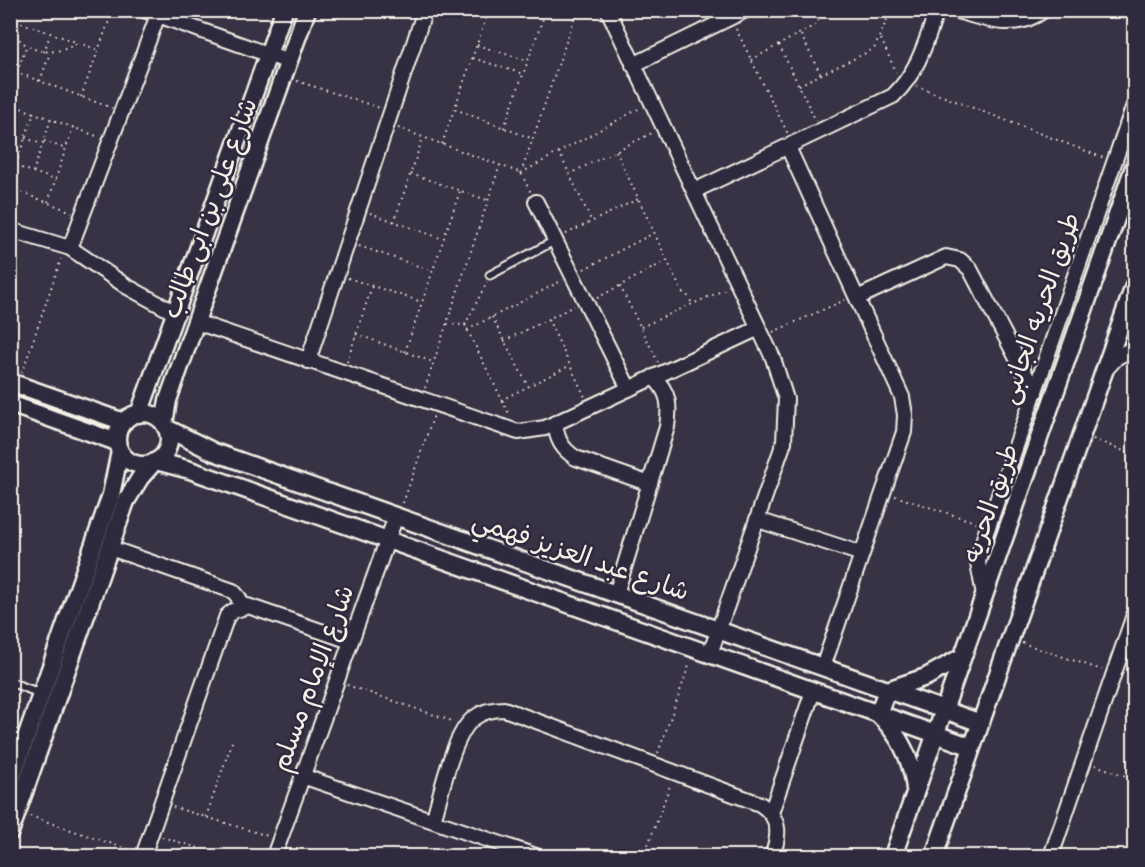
<svg xmlns="http://www.w3.org/2000/svg" width="1145" height="867" font-family="Itim,'Playpen Sans Arabic',sans-serif">
	<rect width="100%" height="100%" fill="#373244"/>
	<filter id="ink" filterUnits="userSpaceOnUse"><feTurbulence type="fractalNoise" baseFrequency=".0167" numOctaves="2"/><feDisplacementMap in="SourceGraphic" scale="12" xChannelSelector="R" yChannelSelector="G"/><feConvolveMatrix kernelMatrix="1 2 1 2 8 2 1 2 1" color-interpolation-filters="sRGB"/></filter>
	<g filter="url(#ink)">
		<g fill="none" stroke-linecap="round" stroke-linejoin="round">
			<defs>
				<path id="service" d="M490 275 556 240
					M10 682 42 694"/>
				<path id="minor" d="M144 10 289 62
					M608 10 773 358 786 399 784 442 710 654
					M954 10C986 19 1015 32 1044 10
					M633 65 746 10
					M788 147 902 397 905 415 904 432 823 667
					M694 191 893 96C918 72 926 42 937 10
					M536 202 629 389
					M10 230 70 248 126 286 177 314
					M70 248 158 15
					M857 298 946 257 960 260 970 269 1035 393
					M196 322 518 432 545 428 759 328
					M308 361 425 10
					M1107 368 1117 357 1134 348
					M555 423C557 440 562 449 576 458L650 484
					M758 520 862 554
					M110 548 233 591 239 598 240 607
					M616 594 667 427C670 406 670 392 653 377
					M984 595 978 563 981 547 1134 105
					M302 776 536 856
					M771 813 813 691
					M433 821C441 795 453 733 474 718 483 711 493 709 504 709L760 804C781 818 780 835 772 856
					M143 856 227 616 233 611 248 606 350 641
					M274 856 396 516
					M1051 856 1134 615"/>
				<path id="tertiary" d="M10 382 124 422
					M10 404 117 442
					M117 439a26 26 0 1 1 52 0a26 26 0 1 1-52 0Z
					M139 414 284 10
					M164 424 168 400 307 10
					M166 428 214 452 981 723
					M156 461 190 470 972 747
					M10 783 111 495 120 451
					M915 789C912 759 900 735 878 714L887 690 926 677 962 657
					M10 832 126 501 140 478 154 462
					M893 856 1134 167
					M934 856 1134 286"/>
			</defs>
			<use href="#service" stroke="#f4f1e8" stroke-width="11"/>
			<use href="#minor" stroke="#f4f1e8" stroke-width="18"/>
			<use href="#tertiary" stroke="#f4f1e8" stroke-width="21"/>
			<path stroke="#f4f1e8" stroke-width="2" stroke-dasharray="1.5 4.5" stroke-linecap="butt" d="M528 10 544 16
				M867 10 888 18
				M10 19 99 50
				M10 24C21 54 54 58 77 43
				M736 29 788 134
				M801 35 821 75
				M881 39 896 72
				M477 45 528 61
				M779 45 816 121
				M44 52 50 35
				M473 58 523 74
				M751 60 815 25 826 10
				M10 70 112 108
				M17 72 26 47
				M40 81 50 53
				M297 81 380 108
				M799 85 874 49 891 10
				M916 86 1104 158
				M81 97 113 10
				M10 104 99 137
				M455 109 533 139
				M398 128 521 173 531 193
				M504 128 546 10
				M25 138 42 144
				M44 141 66 149
				M442 144 489 10
				M616 151 682 292 689 297 692 304
				M559 152 592 222
				M16 166 56 180
				M33 172 51 119
				M521 173 577 10
				M521 173 640 108
				M411 174 487 200
				M569 174 652 133
				M10 181 34 113
				M10 188 72 212
				M48 202 73 127
				M370 213 443 239
				M394 222 423 137
				M566 234 638 199
				M359 246 433 271
				M584 269 654 233
				M348 278 422 302
				M620 286 658 362
				M597 298 666 261
				M492 317 528 386
				M548 319 585 397
				M447 324 465 325 510 416
				M465 325 487 282
				M641 327 726 289
				M467 330 563 280
				M773 332 845 300
				M356 334 433 362
				M504 341 574 306
				M405 352 460 191
				M347 362 372 286
				M22 373 61 259
				M425 388 500 165
				M501 400 569 366
				M1093 439 1134 455
				M895 496 978 523
				M403 503 434 415
				M1022 643 1102 670
				M347 685 455 722
				M658 753 690 663
				M1095 765 1134 779
				M173 807 268 836
				M30 816 133 851
				M206 817 233 739
				M162 837 225 856
				M181 856 184 845
				M644 856 671 783"/>
			<use href="#service" stroke="#2f2a3d" stroke-width="7"/>
			<use href="#minor" stroke="#2f2a3d" stroke-width="14"/>
			<use href="#tertiary" stroke="#2f2a3d" stroke-width="16"/>
		</g>
	</g>
	<g text-anchor="middle" dominant-baseline="central" stroke-width="5" stroke-linejoin="round" paint-order="stroke">
		<g font-size="26" fill="#f4f1e8" stroke="#2f2a3d">
			<text transform="translate(209 208) rotate(-70)">شارع على بن ابى طالب</text>
			<text transform="translate(1039 308) rotate(-71)">طريق الحريه الجانبى</text>
			<text transform="translate(990 503) rotate(-71)">طريق الحريه</text>
			<text transform="translate(581 555) rotate(19)">شارع عبد العزيز فهمي</text>
			<text transform="translate(312 678) rotate(-70)">شارع الإمام مسلم</text>
		</g>
	</g>
	<rect width="1145" height="867" fill="none" stroke="#2f2a3d" stroke-width="36"/>
	<rect x="18" y="18" width="1109" height="831" fill="none" stroke="#f4f1e8" stroke-width="2" filter="url(#ink)"/>
</svg>
